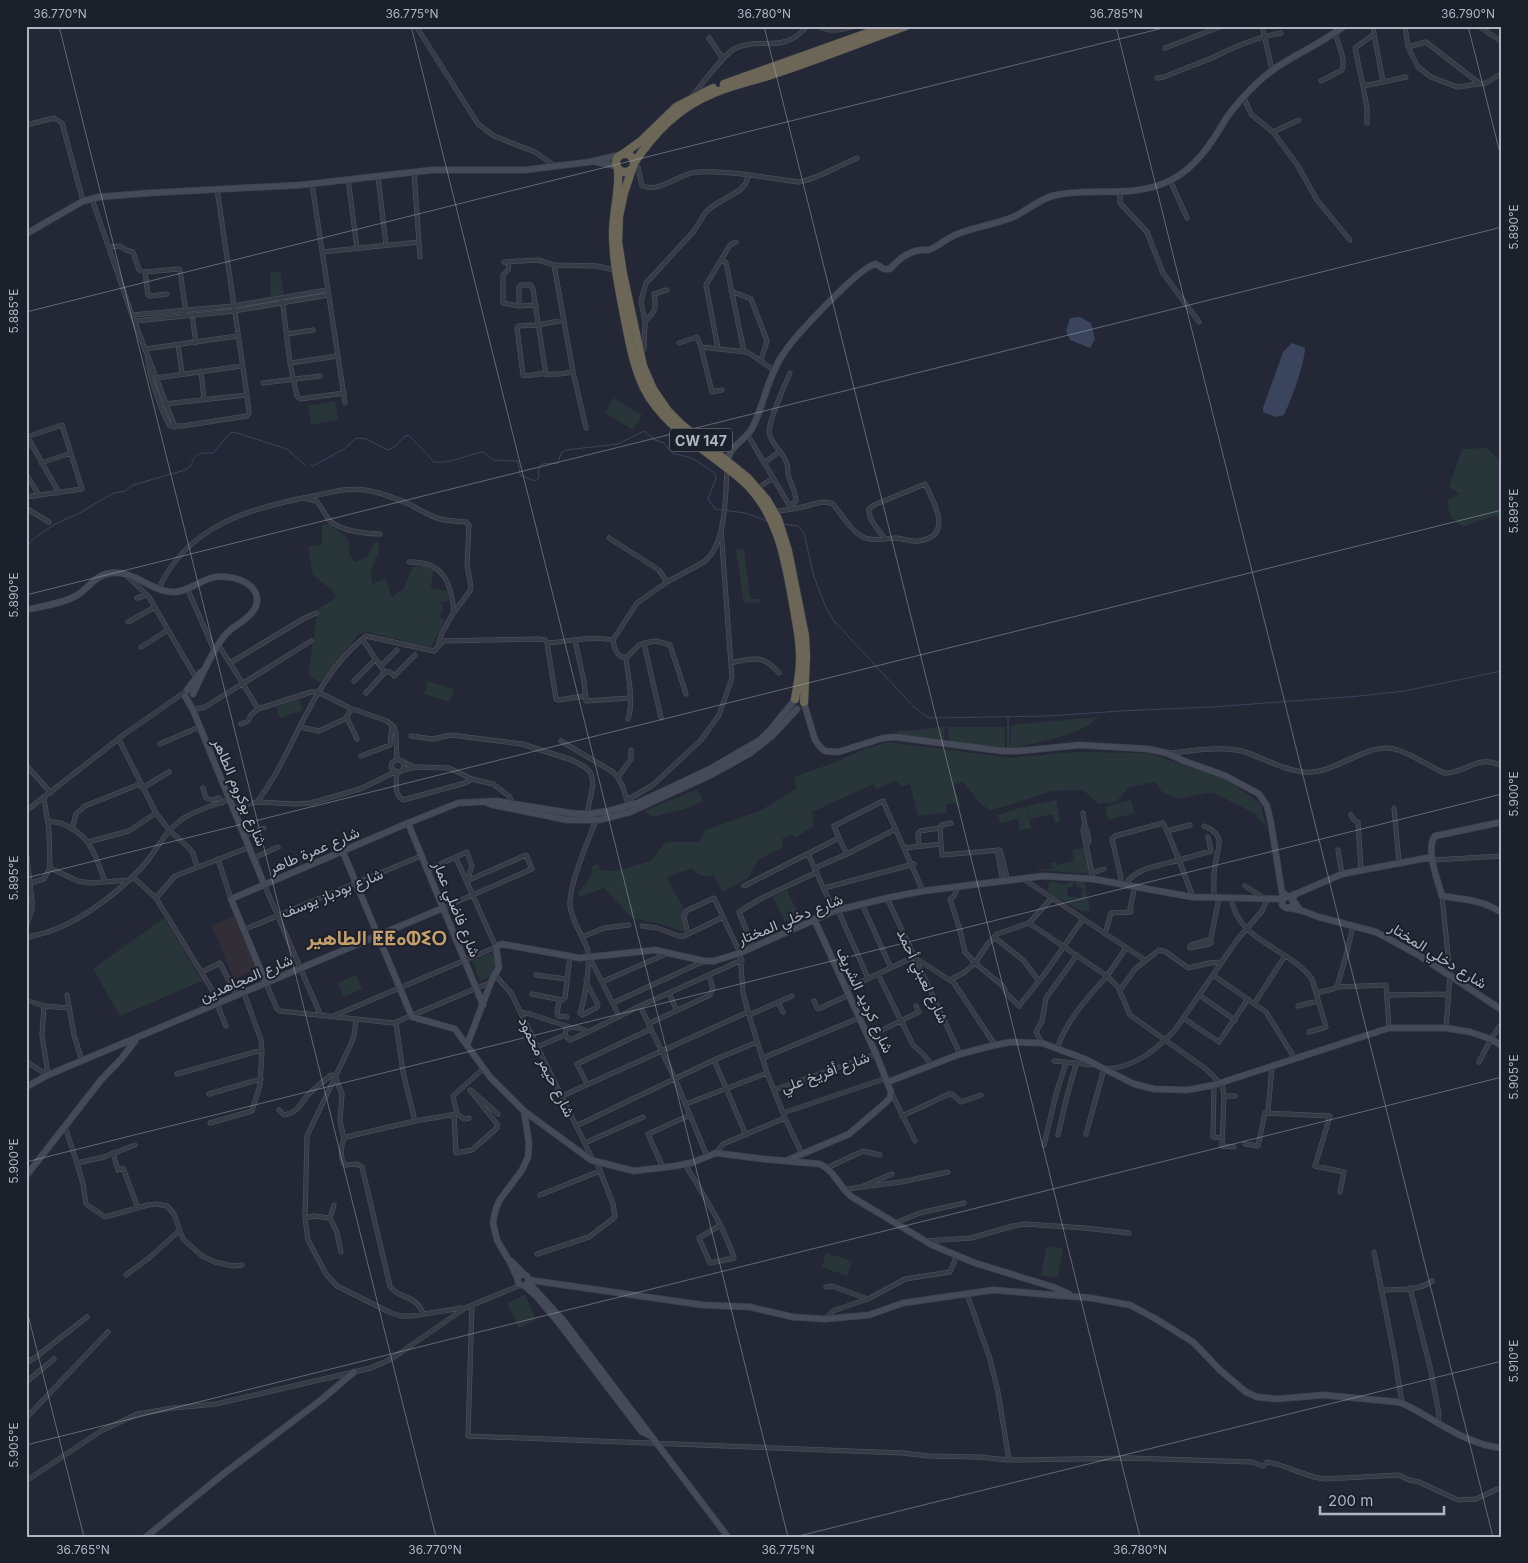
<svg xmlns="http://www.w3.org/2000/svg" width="1528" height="1563" font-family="Inter,Vazirmatn,'Noto Sans Tifinagh',sans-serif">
	<rect width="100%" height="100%" fill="#242836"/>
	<path fill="#312e38" d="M234 916 257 969 234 979 212 926Z"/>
	<path fill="#28363a" d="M280 271 284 295 262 299 271 296 270 280 271 279 270 273Z
		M614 398 642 415 633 430 605 413Z
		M335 401 338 420 311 425 308 406Z
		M1487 448 1502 463V524L1495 515 1463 527 1450 516 1447 500 1460 494 1449 487 1462 449Z
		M329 524 348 539 350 556 356 562 367 557 374 544 378 541 379 552 371 570 372 584 386 578 391 598 403 589 413 567 422 565 434 570 430 589 447 591 449 601 441 602 443 610 439 617 445 620 431 647 366 632 358 635 320 683 308 675 318 609 336 598 332 590 313 575 308 547 322 545V525Z
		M744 549 750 598 752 599H759L761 602 744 603 736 550Z
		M428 681 454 689 450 702 424 694Z
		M299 699 303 710 280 718 276 707Z
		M1098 717C1084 735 1033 744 1010 748L1011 725Z
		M945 726 944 741 898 734V731L919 730Z
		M948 727H1005V748L949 741Z
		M888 742 1011 758 1073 752 1149 753 1204 772 1223 777 1260 803 1267 828 1254 813 1212 792 1177 799 1162 792 1155 782 1129 787 1116 802 1099 804 1083 790 1052 791 1003 807 990 810 981 804 963 782 954 785 961 806 958 809 955 803 946 804 947 813 918 816 910 784 902 786 896 781 877 789 873 784 812 812 814 826 796 837 792 835 782 839 783 847 758 860 748 878 722 892 714 876H701L691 868 666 878 684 908 682 916 684 932 661 924 632 918 604 888 579 897 578 893 591 877 592 866 598 864 600 870 616 871 651 861 666 842H699L705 830 760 811 797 788 794 777 836 762 864 749Z
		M698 789 703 801C688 810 671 811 654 817L644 811Z
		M1056 800 1060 821 1055 823 1053 814 1030 819 1027 806Z
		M1131 800 1135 813 1108 820 1105 807Z
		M1026 806 1031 828 1020 830 1018 819 1000 823 998 815Z
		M1085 847 1090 874 1037 870V869H1053L1052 865H1050V863L1055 862 1056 865 1074 861 1072 850Z
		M1049 882 1066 884 1067 882H1074L1073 887H1068L1067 896 1081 898 1082 888 1076 887V882H1085L1090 911 1083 912 1048 892Z
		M787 890 799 915 785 922 773 897Z
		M164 918 202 981 120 1016 93 969Z
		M492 953 496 963 491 977 480 981 472 961Z
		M356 975 362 989 344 997 338 983Z
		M1047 1246 1063 1249 1057 1278 1041 1275Z
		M826 1253 852 1261 847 1276 822 1267Z
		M525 1295 536 1320 519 1328 507 1303Z"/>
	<path fill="#3b445d" d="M1080 317 1091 323 1095 339 1090 348 1070 340 1066 331 1070 318Z
		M1292 343 1305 348C1305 363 1291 401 1284 415L1276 417 1263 412V408L1283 352Z"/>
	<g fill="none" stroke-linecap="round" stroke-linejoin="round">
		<path stroke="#3b445d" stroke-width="1" d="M310 465 313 466 344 449 356 438 367 439 387 450 393 448 404 437 409 435 434 462C450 464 466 455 483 452L494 460 518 461 520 475 535 481 539 478 538 470 542 464 558 463 561 453 566 450 618 444 644 431 655 440 664 443 672 453 692 458 715 473 716 478 708 499 715 509 745 513 767 521
			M783 524 798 526 804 533 814 577 827 610 835 622 914 707 927 717 932 718 1049 716 1120 711 1212 707 1360 696 1404 691 1502 671
			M26 548 33 539 55 524 78 514 103 499 114 493 125 491 133 485 185 470 191 466C195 452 200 453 213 453L230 433 234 432 287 449 305 465
			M1008 748V717"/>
		<defs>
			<path id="street" d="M416 26 478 124 494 136 535 152 555 166
				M818 26C829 33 843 30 855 26
				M1262 26 1272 70
				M1373 26 1374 34 1383 82 1363 86 1355 48 1374 34
				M1405 26 1408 47 1418 67 1431 77 1457 87 1486 83 1502 73
				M1480 27 1502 42
				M709 38 723 59
				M1408 47 1426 42 1479 83
				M1165 48 1222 26
				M1157 78 1164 77C1180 70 1198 64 1214 57 1236 46 1257 37 1281 33
				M1321 81 1342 70C1346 59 1338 44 1335 33
				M1383 82 1406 77
				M1363 86 1367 108V123
				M692 96C703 84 722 55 736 48 761 36 784 55 807 26
				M1244 98 1251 114 1273 132 1298 166 1317 200 1350 240
				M26 125 54 118 62 123 83 201
				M1273 132 1299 120
				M634 163 638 167 642 186C663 193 678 173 698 172 728 170 768 178 799 182 820 178 838 166 857 158
				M414 172 420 257
				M378 176 386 245
				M348 179 357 248
				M1170 180 1187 218
				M312 184 345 403
				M1120 192V203L1147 232 1163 273 1199 322
				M92 199 132 315 175 427
				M109 247 120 246 126 250 133 252 139 270 145 272 178 269 180 270 186 313
				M322 252 419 242
				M721 260 726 263 744 352
				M504 262 538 260 554 265 597 266 615 270
				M509 262 508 270 503 275V303L519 306 536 305
				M554 265 573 372 586 428
				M145 272 148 295 150 296 167 294
				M731 291 751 299 767 341 761 360
				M282 298 290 363 297 396 300 399 344 393
				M519 306V287L521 285H531L533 289 546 375
				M132 315 233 306 327 290
				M192 315 196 343
				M564 320 538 325 518 326 517 328 523 375C530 377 536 373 544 374 554 375 563 374 573 372
				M135 321 234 311 328 295
				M645 322C655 311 657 309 654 294L667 290
				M287 334 313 330
				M679 343 697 337 701 347 747 352 774 370
				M178 345 182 373
				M701 347 712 392 722 390
				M145 349 238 336
				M718 349 706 285 730 245 736 242
				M641 355 644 349 645 322 641 301 646 283 694 231 705 213 713 206 740 190 746 183 748 176
				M148 356C146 368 163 415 170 426H182L247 416 249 413 247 395 217 189
				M290 363 338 356
				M201 371 204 399
				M156 378 242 366
				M263 383 320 376
				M164 404 247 395
				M747 434 791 508
				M27 436 59 493
				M41 463 71 453
				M764 463 780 451
				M26 474 39 495
				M758 488 773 478
				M26 497 82 489 62 425 27 437
				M307 499 316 501C322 507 325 515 330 521 342 531 365 534 380 534
				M790 506 796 501C796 491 790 483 788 474 788 469 788 464 785 459 781 451 770 442 769 432 769 421 785 384 790 373
				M26 508 49 522
				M774 512C784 510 793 509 802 507 814 505 822 499 833 504 843 516 851 532 865 538 875 542 886 538 896 538 904 539 911 542 919 541 954 536 934 502 925 484L874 505 869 509C868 520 879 530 885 539
				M609 538 659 570 667 582
				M409 562C443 561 451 582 454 612
				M125 574 149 597 196 678
				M159 588C188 525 250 508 313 496 330 493 347 487 365 490 380 492 395 498 409 504 419 509 429 516 440 519 448 521 458 521 466 522L469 525 467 565 471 587 470 591 452 615 442 633 438 645
				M187 588 215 652
				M137 598 147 595
				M316 613 303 619 230 663 257 707 261 708 311 692H318L350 708 387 721 394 727 396 734 397 759
				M128 622 155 607
				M362 639C371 650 376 662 385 672H390L394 676 415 655
				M575 640 584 682 586 701 630 698
				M613 640 637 603 667 582 704 562C727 542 725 497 727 469
				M547 643 556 699 558 700 585 696
				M644 643 661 718
				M219 646 230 663
				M141 647 168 630
				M626 658C628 677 634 701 628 719
				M731 663C751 658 764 654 779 673
				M381 666 397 650
				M354 681 375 660
				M366 693 385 672
				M193 710 205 707 311 641
				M347 718 357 739
				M241 724 248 721 251 715 259 708
				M300 727 319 731 345 719 352 709
				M411 736 433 739 451 735 522 744 572 760 585 767 590 772 592 777 593 785 587 814
				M119 740 156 813 169 830 188 847 193 853 197 867
				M561 741 613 772C622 781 624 790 627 801
				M160 744 199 727
				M1169 753C1192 751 1218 746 1242 751 1262 757 1282 770 1304 772 1331 775 1362 747 1388 748 1405 749 1428 766 1444 773 1466 774 1477 753 1502 766
				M361 756 390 745 392 726
				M404 764 403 770 399 772 393 770 391 767 392 763 397 759 414 767
				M26 765 51 793
				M403 770 416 767 449 768 472 779 493 784 509 796 514 805
				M397 772C396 781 394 795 403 800L465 783 472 779
				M618 777 631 759V750
				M142 788 169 772
				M203 788 206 798 212 800 219 798 222 803
				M627 800 653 785 701 740 719 715 732 678 721 530
				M257 802C264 793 270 783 276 773 302 726 322 670 366 636L434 651 443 641 539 639 545 640 547 643C569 641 591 636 613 640 614 648 617 657 626 658L639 645 644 643 656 641 670 645 686 694
				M234 808 257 802 295 804 311 803 360 789 395 772
				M1394 808 1399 862
				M26 811 126 733 185 692
				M1083 813 1085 825 1083 830 1093 879
				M1351 815 1354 820 1358 822 1361 869
				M48 822C62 820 80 832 88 843 96 854 101 870 105 882
				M1204 826C1228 836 1217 847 1215 866 1213 876 1214 887 1214 898
				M940 828 942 825 951 823
				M1084 828 1087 830 1089 842
				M72 829 76 814 85 806 140 784
				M245 836 264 828
				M839 838 834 826 883 801 923 891
				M88 842 129 831 156 813
				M919 846 918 834 920 831 940 828 941 844
				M904 848 941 844 942 855 1000 850 1008 881
				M26 849 32 901V909L26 927
				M997 850 1003 881
				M1338 850 1342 874
				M808 854 834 911
				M847 854 896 829
				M254 858 278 847
				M218 859 231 899
				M1433 860 1502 856
				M50 868 78 881 90 883 130 880
				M427 870 467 852 472 866 467 881
				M1092 873 1104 869
				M133 877 156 898 220 1003
				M1022 878 1145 960
				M30 883 44 879 50 868 49 831 44 798
				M1120 883 1121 878 1112 839 1115 836 1163 823 1167 831
				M264 884 321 1016
				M1126 884C1134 868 1163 865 1179 860L1167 831 1190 825
				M744 886 839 838 847 854 815 868
				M958 887 954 896 950 899 960 930 965 952 975 963 1003 986 1007 994 1019 1006 1046 972 1083 919
				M824 888 914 864
				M1442 896 1450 975 1446 1028
				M1193 897 1179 860 1211 851 1208 837
				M1231 897C1237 942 1289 947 1312 979L1326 1027 1309 1032
				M156 898 175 876 250 847
				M887 898 960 1054
				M862 904 891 968
				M443 908 532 869 526 855 467 881
				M838 910 868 978
				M1029 923 1107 976 1126 948
				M642 926 657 928 679 936H684L723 917
				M243 930 421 856
				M688 934 684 917 686 911 714 898 740 953 743 993 748 1012 767 1073 785 1118 802 1154
				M1105 934 1111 913 1131 912 1130 908 1135 886
				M582 937 604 928 629 925
				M994 937 1023 960 1039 981
				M26 938C36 935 46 933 56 929 86 917 120 891 142 867 156 852 164 832 181 820 193 811 215 805 230 799
				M1210 939 1211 943 1209 944 1190 948V946L1191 945 1208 940 1211 938 1219 898
				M753 947 739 912 760 899 817 872
				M590 958 619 1016
				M202 972 220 963 237 996
				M878 974 913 1045 923 1054 931 1064
				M495 975 511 993 593 1160
				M536 975 567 979
				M1213 975 1266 1012 1295 1059
				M950 980 965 972 975 963 987 945 997 934 1029 923 1051 899
				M586 981 598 1005 596 1008 582 1015 580 1013C585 999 591 961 587 948 582 934 571 920 570 905 569 884 588 841 596 820
				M602 982 668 953
				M266 983 277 1009 280 1011 394 1023 491 982
				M1337 987 1386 985 1389 1028
				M846 989 914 957 954 983 995 1045
				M1120 990 1135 969 1159 950 1166 952 1188 968 1209 963 1222 962
				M669 993 677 1011
				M1316 993 1333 989 1337 987 1346 956 1353 926
				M532 994 562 1000
				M67 995 74 1035 82 1061
				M1199 995 1235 1020
				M1387 995 1448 994
				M26 1000 44 1006 68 1008
				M814 1001 818 1009 849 995
				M778 1002 783 1012
				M613 1003 704 961
				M217 1004 226 1026
				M1254 1004 1285 956
				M44 1006 42 1035 48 1075
				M640 1006 675 1079 707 1156
				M1298 1006 1318 1001
				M520 1012 530 1014 569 1027
				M749 1015 792 996
				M331 1017 496 947 456 858
				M567 1017 558 1016 557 1014 559 1002 565 998 570 956
				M1183 1018 1219 1042 1248 999
				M356 1020 354 1036 350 1046 307 1136 305 1218 308 1240 326 1274 337 1286 389 1312 400 1316H412L462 1308
				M396 1023 403 1072 415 1121 457 1114 453 1096 484 1068
				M648 1024 710 995 713 989 709 975
				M588 1032 640 1006 742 960
				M868 1037 919 1012 916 1006
				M1042 1043 1036 1032 1042 1021 1046 998 1077 955
				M537 1047 565 1035 570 1040 588 1032C582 1028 573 1026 566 1029L565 1035
				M1057 1049C1066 1021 1087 998 1107 976L1118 987 1130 1015 1206 1069 1220 1083
				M763 1058 859 1018
				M714 1060 746 1135
				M26 1061 47 1075
				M1054 1061 1095 1065
				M1479 1062 1491 1039 1502 1023
				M1107 1069C1135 1067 1156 1050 1175 1030L1237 940 1262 911 1267 900 1245 886
				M177 1074 262 1050
				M1222 1082 1224 1096 1222 1146 1234 1147
				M587 1084 577 1064 651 1029
				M1214 1085 1213 1137 1223 1138
				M774 1090 876 1054
				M472 1091 498 1114
				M209 1094 261 1079
				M892 1094 915 1141
				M562 1096 748 1012
				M1224 1096H1235
				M686 1104 767 1073
				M279 1110 284 1115C298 1113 300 1103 309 1094 315 1088 323 1082 331 1075L335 1076 342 1094 340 1121 344 1139
				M783 1113 887 1078
				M1265 1113 1330 1116 1315 1166 1344 1172 1340 1192
				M457 1114 464 1119 469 1118
				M454 1115 456 1153 472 1150 497 1128V1124L470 1090
				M902 1116 949 1094H952L961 1102 981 1095
				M415 1121 346 1137C340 1143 340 1159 345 1165L357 1164 362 1167 390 1286C399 1300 417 1294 423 1314
				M210 1123 252 1111 260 1085 262 1050 261 1040 244 993
				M576 1126 714 1060 757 1042
				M65 1127 77 1163 104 1157 135 1145
				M1086 1134 1104 1069
				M1058 1135 1066 1100 1076 1064
				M585 1143 643 1117
				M1245 1144 1258 1146 1265 1113 1268 1111 1272 1066
				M1044 1145 1056 1094 1066 1063
				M113 1153 118 1170 123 1168 138 1208
				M716 1153 723 1144 785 1118
				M77 1163 83 1184 86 1204 105 1217 148 1205 156 1204 167 1206 174 1214 183 1239 202 1256 215 1262 233 1266 242 1265
				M685 1164C702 1193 724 1226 734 1258L710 1263 699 1238 719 1226
				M663 1168 648 1134 690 1115
				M827 1168 863 1151 880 1155
				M861 1187 901 1182 948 1172
				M843 1190 861 1187 892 1174
				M540 1195 600 1171
				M334 1205 330 1218 337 1233 341 1252
				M305 1218 314 1216 330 1218
				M895 1223 920 1213 964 1203
				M925 1241 971 1238 1013 1226 1025 1224 1085 1228 1129 1233
				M1374 1252 1394 1353 1402 1403
				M537 1254 589 1237 615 1217 613 1204 597 1163
				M126 1275 149 1258 179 1231
				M826 1287 832 1286 868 1299
				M1410 1288 1430 1367 1439 1414 1438 1423
				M1381 1290C1396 1289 1420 1291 1432 1281
				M967 1294 990 1359 998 1392 1009 1460
				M472 1305 468 1436 903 1453 928 1456 980 1457 1009 1460 1130 1458 1252 1462 1263 1466 1267 1462C1287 1465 1305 1477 1325 1479L1399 1475 1409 1480 1419 1482 1458 1500 1476 1499 1502 1487
				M825 1319 833 1311 870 1298 905 1279 950 1272 957 1255
				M26 1363 36 1357 87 1317
				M26 1382 54 1359
				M26 1418 108 1332
				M26 1481 101 1431 137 1414 173 1408 216 1404 371 1368 387 1361 400 1353 465 1308 521 1285"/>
			<path id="secondary" d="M596 162 617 166
				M26 234 83 201 99 197 149 193 301 185 432 170H525L589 162 620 155
				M727 463C729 446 743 442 751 430 762 411 765 388 775 369 777 364 780 358 784 353 794 337 861 265 876 264L884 269H890C899 259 907 252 921 250 924 250 926 250 929 250 935 248 948 238 955 235 973 227 994 225 1013 217 1027 211 1040 198 1056 195 1095 187 1134 199 1171 180 1195 168 1211 144 1224 122 1232 108 1245 95 1256 84 1281 59 1316 48 1344 26
				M26 610C40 607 62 603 74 597 87 591 95 574 111 573 134 570 150 591 172 592 185 593 198 582 211 578 227 573 259 581 257 602 255 617 235 624 226 634 213 649 202 675 193 694
				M187 690 201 672
				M185 696 193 710 264 884
				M804 703 815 740 821 748 825 751 838 752 883 738 895 737 1002 751H1019L1080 745 1148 749 1167 753 1184 761 1226 776 1259 794 1267 806 1271 823 1283 899
				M485 802 493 805 567 820H599L630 812 711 775 749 754 772 736 797 709
				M1502 822 1435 836C1425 849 1438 881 1442 896 1463 899 1484 900 1502 913
				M408 823 483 1005
				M343 852 412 1017 455 1029 490 1077 524 1111 529 1143 528 1157 522 1170 499 1201 495 1212 493 1223 497 1240 511 1264 518 1280
				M1282 892 1289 897 1342 874 1432 857
				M1294 894C1293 899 1294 904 1291 907L1286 908 1282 905 1283 898 1289 897 1293 900 1300 910
				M1289 908 1300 910 1319 917 1376 932 1420 956 1502 1010
				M266 983 231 899 408 823 458 803 496 801 570 813 587 814 608 811 640 802 708 770 760 740 770 730 793 702
				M467 1045 491 982 499 967 496 947 502 944 580 958 655 950 704 961H714L740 953 834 911 887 898 923 891 1043 876 1093 879 1192 897 1282 899
				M888 1082 960 1054 995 1045 1012 1042 1042 1043 1085 1059 1134 1084 1154 1089 1187 1090 1214 1085 1389 1028H1446L1470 1032 1491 1039 1502 1046
				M26 1087 48 1075 443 908
				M524 1111 591 1160 634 1171 675 1166 691 1163 716 1153 763 1159 820 1164C834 1170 840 1188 852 1197L932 1245 975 1263 1053 1287 1069 1294
				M788 1160 849 1134 884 1104 890 1098 891 1092 876 1054 814 919
				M26 1176 101 1080 122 1058 135 1041
				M511 1261 525 1275
				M517.5 1280a5.5 5.5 0 1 1 11 0a5.5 5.5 0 1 1-11 0Z
				M529 1280 703 1305 750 1307 793 1317 825 1319 869 1315 903 1303 993 1290 1091 1298 1130 1305 1156 1319 1193 1342 1220 1370 1246 1392 1257 1397 1277 1399 1323 1395 1398 1402C1408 1405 1417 1411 1426 1416 1450 1430 1473 1445 1502 1448
				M528 1282 563 1320 728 1537
				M525 1286 537 1297 558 1322 641 1431 649 1435
				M146 1537 222 1475 321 1400 354 1372"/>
			<path id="highway" d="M724 84 887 26
				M616 163a9 9 0 1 1 18 0a9 9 0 1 1-18 0Z
				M623 154 641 141 676 107 713 88
				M634 163C655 132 679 107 714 93 735 84 758 80 780 72 822 58 864 41 906 26
				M618 169C620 190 613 211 613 233 613 261 619 288 624 315 629 340 633 365 644 388 663 427 711 453 743 481 779 514 786 563 794 609 797 626 801 644 800 661 800 674 797 687 795 699
				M632 169 624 193 619 216 618 242 623 274 643 366 653 389 668 411 681 424 748 478 767 500 778 519 788 551 805 636 806 656 804 702"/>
		</defs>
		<use href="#street" stroke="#515561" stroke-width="5"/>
		<use href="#secondary" stroke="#404450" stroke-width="7"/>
		<use href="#highway" stroke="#414551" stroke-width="9"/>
		<use href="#street" stroke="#373b46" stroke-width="4"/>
		<use href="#secondary" stroke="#454a59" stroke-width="5.5"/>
		<use href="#highway" stroke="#6b6655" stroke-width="8"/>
	</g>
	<path fill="none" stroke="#b1b5c3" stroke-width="1" stroke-opacity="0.45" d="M59 26 436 1537M411 26 788 1537M764 26 1140 1537M1116 26 1493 1537M1468 26 1502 161M26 28 34 26M26 312 1171 26M26 595 1502 227M26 878 1502 510M26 1162 1502 794M26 1307 84 1537M26 1445 1502 1077M795 1537 1502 1361"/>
	<g text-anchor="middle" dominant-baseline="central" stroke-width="4" stroke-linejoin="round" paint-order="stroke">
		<rect fill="#1c202b" stroke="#848895" stroke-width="1" x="670" y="428.5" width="62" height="23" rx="4"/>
		<g font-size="14" font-weight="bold" fill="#b1b5c3">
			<text x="701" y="440">CW 147</text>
		</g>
		<g font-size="15" fill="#b1b5c3" stroke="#1c202b">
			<text transform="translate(240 792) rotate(67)">شارع بوكروم الطاهر</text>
			<text transform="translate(314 850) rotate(-23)">شارع عمرة طاهر</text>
			<text transform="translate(332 893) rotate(-22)">شارع بودباز يوسف</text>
			<text transform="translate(457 909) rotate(68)">شارع فاضلي عمار</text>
			<text transform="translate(790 919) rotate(-22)">شارع دخلي المختار</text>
			<text transform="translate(1438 955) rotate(32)">شارع دخلي المختار</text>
			<text transform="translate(923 976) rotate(65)">شارع لعبني أحمد</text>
			<text transform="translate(246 978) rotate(-23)">شارع المجاهدين</text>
			<text transform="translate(865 1000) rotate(65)">شارع كرديد الشريف</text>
			<text transform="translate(547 1067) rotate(64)">شارع حيمر محمود</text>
			<text transform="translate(825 1072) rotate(-20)">شارع أفريخ علي</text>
		</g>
		<g font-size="20" font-weight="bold" fill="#c5a06a" stroke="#1c202b">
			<text x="377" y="938">الطاهير ⵟⵟⴰⵀⵉⵔ</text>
		</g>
	</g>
	<rect width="1528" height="1563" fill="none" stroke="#1c202b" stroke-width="55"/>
	<path d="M1320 1506v8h124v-8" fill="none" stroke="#b1b5c3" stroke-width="2.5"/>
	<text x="1328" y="1506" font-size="15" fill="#b1b5c3" stroke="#1c202b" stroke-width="4" paint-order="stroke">200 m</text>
	<rect x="28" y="28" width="1472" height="1508" fill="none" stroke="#b1b5c3" stroke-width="2"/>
	<g font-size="12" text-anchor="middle" fill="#b1b5c3">
		<text x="60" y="18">36.770°N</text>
		<text x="412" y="18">36.775°N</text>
		<text x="764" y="18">36.780°N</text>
		<text x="1116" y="18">36.785°N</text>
		<text x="1468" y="18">36.790°N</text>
		<text transform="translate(1514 227) rotate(-90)" y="4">5.890°E</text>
		<text transform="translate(14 311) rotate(-90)" y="4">5.885°E</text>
		<text transform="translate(1514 511) rotate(-90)" y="4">5.895°E</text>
		<text transform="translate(14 595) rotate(-90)" y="4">5.890°E</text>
		<text transform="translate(1514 794) rotate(-90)" y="4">5.900°E</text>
		<text transform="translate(14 878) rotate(-90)" y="4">5.895°E</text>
		<text transform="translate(1514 1077) rotate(-90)" y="4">5.905°E</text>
		<text transform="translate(14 1161) rotate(-90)" y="4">5.900°E</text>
		<text transform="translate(1514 1361) rotate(-90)" y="4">5.910°E</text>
		<text transform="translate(14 1445) rotate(-90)" y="4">5.905°E</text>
		<text x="83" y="1554">36.765°N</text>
		<text x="435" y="1554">36.770°N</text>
		<text x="788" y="1554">36.775°N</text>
		<text x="1140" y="1554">36.780°N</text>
	</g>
</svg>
